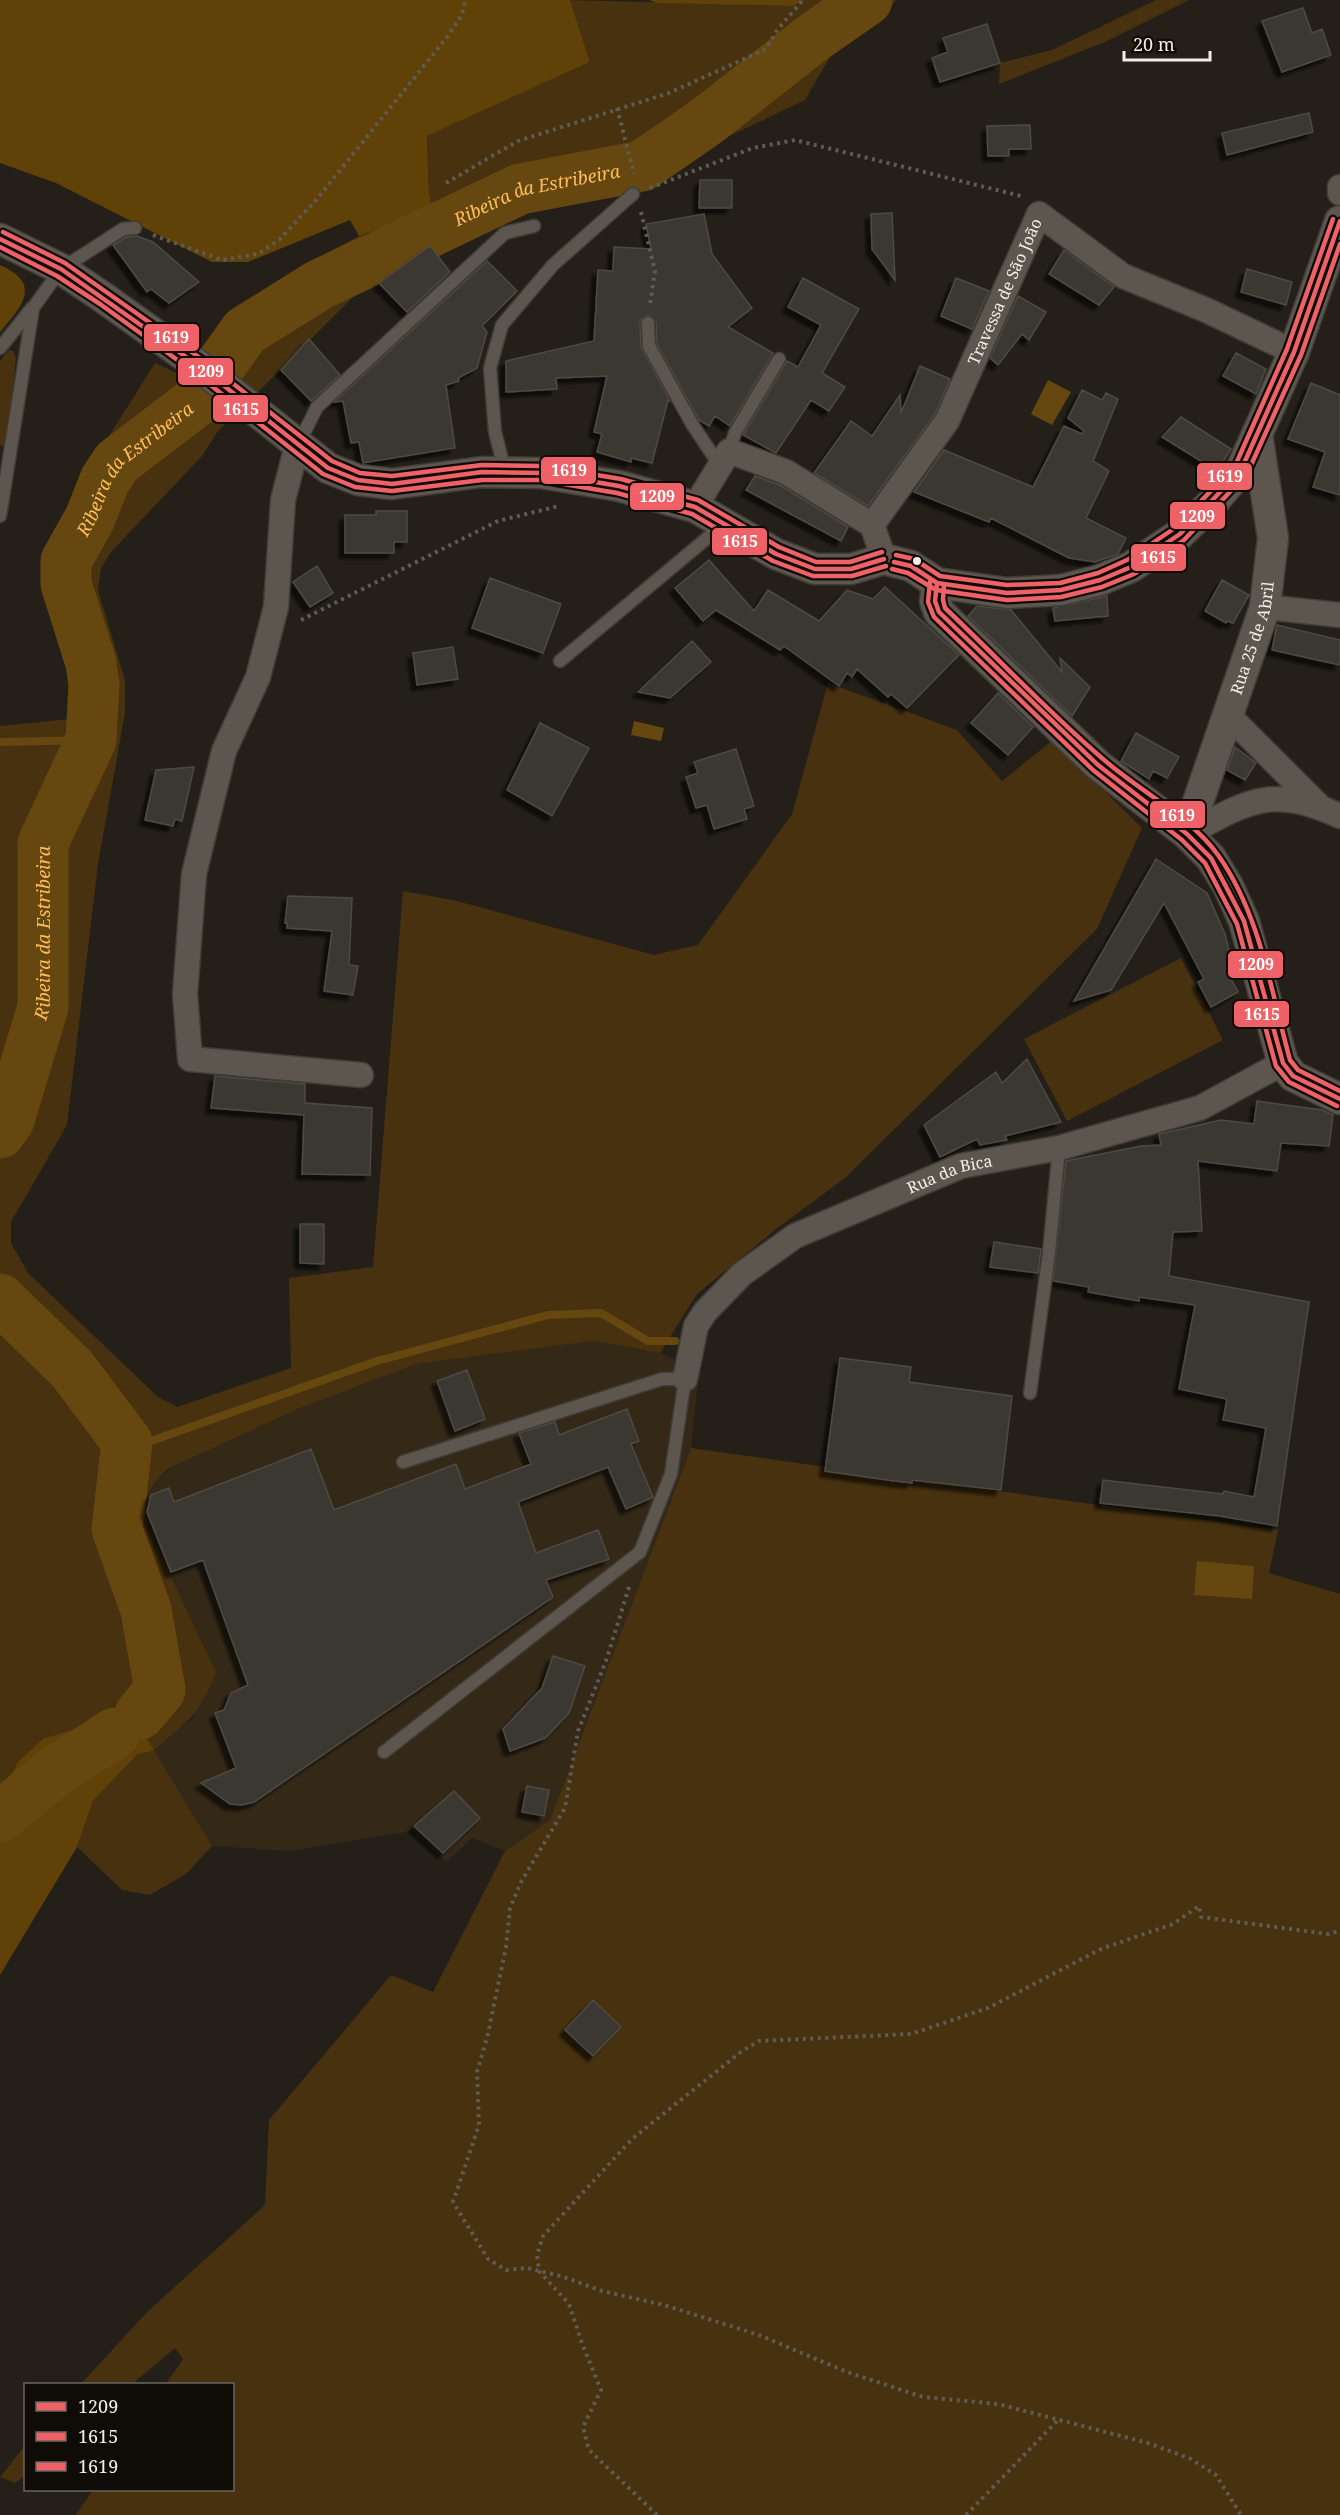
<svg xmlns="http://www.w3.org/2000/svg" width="1340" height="2515" font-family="'Noto Serif',serif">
	<defs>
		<filter id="shadow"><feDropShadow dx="-5.5" dy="5.5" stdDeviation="1.5" flood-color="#0009"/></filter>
	</defs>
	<rect width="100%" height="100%" fill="#242019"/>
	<path fill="#342817" d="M594 1341 660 1353 699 1371 691 1448 550 1820 505 1851 472 1838 446 1862 412 1831 290 1851 212 1846 154 1750 193 1718 143 1510 152 1484 171 1468 298 1409 416 1364Z"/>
	<path fill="#47310f" d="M570 0 793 6 805 0H897L834 50 805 100 715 143 574 200 441 237 363 287 257 393 212 357 325 254 359 236 432 208 429 193 427 136 590 62Z
		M1156 0H1189L1107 41 999 84 1000 63 1052 50Z
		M9 350 13 351 16 358 6 448 0 445V361Z
		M155 363 183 376 232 418 218 431 202 456 111 552 101 568 98 590 125 680V713L98 864 67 1125 11 1222V1243L28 1273 158 1397 177 1407 291 1368 289 1278 373 1267 403 891 457 901 654 955 698 945 792 814 828 683 957 730 1002 781 1053 740 1142 828 1097 929 845 1178 775 1230 697 1294 660 1353 594 1341 416 1364 298 1409 168 1469C147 1488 141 1501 148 1529L216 1672C201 1713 187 1723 154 1750L212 1846 186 1874 150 1895 122 1890 77 1847 93 1801 138 1754 9 1779 0 1809V726L71 719 74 670 48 581 77 487Z
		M1181 958 1223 1040 1067 1121 1024 1039Z
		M691 1448 1278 1530 1269 1573 1340 1594V2515H76L93 2490H232V2384H166L183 2359 175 2348 132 2384H81L147 2312 265 2205 269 2120 391 1975 433 1992 505 1851 550 1820Z
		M25 2446V2475L15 2483 0 2477Z"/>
	<path fill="#604209" d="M0 0H570L590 62 427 136 429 193 432 208 359 236 350 220 248 262H212L56 183 0 163Z
		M649 0H805L793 6 657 3Z
		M0 265C43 284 22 306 0 332Z
		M129 1712 154 1750 138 1754 93 1801 77 1847 0 1975V1809L9 1779 18 1762 43 1739Z"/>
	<path fill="#66470f" d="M1048 380 1071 392 1052 425 1031 414Z
		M634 721 664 728 661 741 631 735Z
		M1197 1561 1254 1566 1252 1599 1194 1595Z"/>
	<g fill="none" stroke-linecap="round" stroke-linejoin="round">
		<path stroke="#66470f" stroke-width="8" d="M0 742 91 740
			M127 1442 154 1440 377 1361 548 1315 601 1313 648 1341H675"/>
		<g stroke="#66470f" stroke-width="51">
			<path id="s1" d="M0 1133 9 1120 43 1007V843L91 740 94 685 91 663 66 584V561L90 518 105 480 117 462 193 404 245 331 319 285 520 189 642 166 707 121 814 37 867 0"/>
			<path d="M0 1299 72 1369 127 1442 117 1529 146 1610 160 1690 140 1714"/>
			<path d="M0 1817 53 1773 115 1733"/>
		</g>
	</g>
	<path fill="#3b3731" stroke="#4d4a44" stroke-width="1.5" filter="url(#shadow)" d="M1303 8 1312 33 1322 29 1331 55 1282 72 1262 21Z
		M987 24 1000 63 940 82 932 58 948 52 943 38Z
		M1309 113 1313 132 1227 155 1222 133Z
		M1030 125 1031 149H1009V156H988L987 126Z
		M700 180H732V208H699Z
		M892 213 895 280 872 249 871 214Z
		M704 214 712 254 752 308 728 327 773 353 730 426 715 416 709 426 699 420 657 344 656 322 648 315 640 320 641 347 670 401 668 400 652 463 631 458V462L597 452 602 434 594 432 607 376 556 378 557 389 506 392V361L594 341 598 270 613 271 614 247 651 249 646 224Z
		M137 236 153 242 199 282 169 303 151 289 147 292 113 245 126 237Z
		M430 246 450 272 407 312 379 283Z
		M1064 250 1114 287 1099 305 1049 274Z
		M487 261 517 291 482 326 487 332 477 368 458 378 459 381 446 385 455 448 363 463 359 442 351 443 343 401 334 402Z
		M1247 269 1292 282 1286 305 1241 292Z
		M803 278 859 309 822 373 845 387 829 411 811 400 776 453 743 435 787 361 798 367 821 325 788 307Z
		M956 278 989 291 972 329 941 316Z
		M1018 296 1046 312 1029 340 1022 334 998 365 990 358Z
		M309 339 340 375 311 401 281 370Z
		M1236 353 1266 369 1256 394 1223 376Z
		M920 366 950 379 935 414 868 506 814 473 851 421 872 436 900 395 901 413Z
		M1311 383 1340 395V495L1313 487 1325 452 1288 439Z
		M1082 390 1102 400 1106 393 1118 399 1093 461 1109 471 1086 518 1126 538 1118 554 1095 562 1069 558 991 518 989 522 914 492 944 450 1033 487 1064 426 1082 434 1084 431 1068 418Z
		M1181 417 1231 449 1217 471 1162 437Z
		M755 476 780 485 848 527 841 541 746 490Z
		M376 511H407V542H394V553H345V515H376Z
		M709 560 754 611 768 590 819 621 847 590 873 599 885 587 959 655 907 708 891 694 888 697 857 669 852 677 847 673 839 686 784 646 780 650 716 610 703 621 675 588Z
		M317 566 333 593 310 607 293 582Z
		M490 578 561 604 543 653 472 628Z
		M1222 580 1249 595 1233 623 1227 621 1226 623 1205 611Z
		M1107 596 1108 616 1055 621 1053 608Z
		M977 606 1011 610 1062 672 1060 658 1090 687 1072 716 968 616Z
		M1277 625 1340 640V665L1272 650Z
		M692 641 711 662 670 698 638 692Z
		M453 647 458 679 417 685 413 653Z
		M998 693 1033 727 1008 755 971 723Z
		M540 723 589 748 552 816 507 790Z
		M1136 733 1179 757 1167 778 1153 771 1149 779 1121 761Z
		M1235 747 1256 763 1245 780 1227 770Z
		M736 749 754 806 744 809 747 819 714 829 707 805 696 808 686 777 698 773 694 762Z
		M194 767 182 821 175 819 173 826 145 820 156 770Z
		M1156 859 1207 893 1225 934 1233 966 1226 969 1238 992 1211 1007 1198 982 1204 979 1164 903 1111 990 1074 1001Z
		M288 896 352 898 349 965 358 966 353 995 324 991 332 931 287 928V923H285Z
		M1027 1059 1061 1122 1005 1136 1007 1140 980 1145 977 1139 940 1157 924 1125 996 1072 1002 1083Z
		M215 1076 305 1084V1103L372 1108 370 1175 302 1174 304 1115 211 1108Z
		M1257 1101 1322 1110 1333 1115 1329 1146 1281 1143 1277 1171 1198 1161 1202 1231 1173 1232 1169 1276 1309 1302 1277 1526 1220 1516 1100 1503 1103 1480 1223 1494 1224 1491 1254 1497 1266 1428 1223 1420 1227 1399 1179 1389 1195 1305 1139 1297V1301L1088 1292 1089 1287 1053 1281 1066 1161 1141 1146 1161 1145 1159 1134 1221 1120 1254 1124Z
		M300 1224H324V1264L300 1263Z
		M994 1242 1041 1249 1038 1273 990 1267Z
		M840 1358 911 1367 909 1382 1012 1396 1001 1490 912 1480V1483L895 1481 825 1471Z
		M467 1370 485 1419 455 1431 437 1381Z
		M627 1409 639 1441 631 1444 653 1497 626 1509 608 1467 518 1502 536 1553 598 1530 609 1559 546 1580 553 1597 254 1802 242 1805 230 1804 201 1783 236 1768 215 1713 224 1710 231 1693 248 1685 203 1560 171 1572 147 1512 151 1495 169 1488 174 1502 311 1449 334 1510 456 1464 465 1489 531 1464 519 1433 555 1422 559 1435Z
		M553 1656 585 1666 569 1713 545 1738 510 1751 503 1729 542 1688Z
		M527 1786 549 1790 544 1816 522 1812Z
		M454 1791 480 1818 443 1853 414 1826Z
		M593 2000 621 2027 593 2056 565 2030Z"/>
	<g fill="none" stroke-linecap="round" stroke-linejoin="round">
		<defs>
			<path id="service" d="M648 323 649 346 692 424 720 466
				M0 348 32 308
				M298 445 317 407 505 233 534 226
				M729 451 735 433 779 359
				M505 471 495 432 490 368 502 325 553 265 633 194
				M0 516 33 308 61 269 123 229 135 228
				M560 661 724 524
				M1030 1393 1049 1253 1059 1148
				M384 1752 640 1552 671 1474 685 1379H662L403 1462"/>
			<g id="minor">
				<path d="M1340 187V193"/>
				<path d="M297 446 283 500 276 607 258 677 224 751 194 874 185 994 190 1059 361 1075"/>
				<path d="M695 507 729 451 786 472 872 525"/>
				<path id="s2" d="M884 559 872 525 947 421 1039 214 1123 276 1206 310 1294 352"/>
				<path d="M1265 607 1340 615"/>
				<path d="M1228 715 1318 805"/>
				<path d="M1187 834C1250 800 1271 785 1340 816"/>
				<path id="s3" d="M685 1379 696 1326 705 1312 742 1274 795 1236 961 1166 1059 1148 1200 1108 1283 1063"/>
			</g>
			<g id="tertiary">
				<path d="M0 239 61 269 104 298 199 366 328 468 358 480 392 484 482 472 541 473 619 486 695 507 776 554 815 569H851L884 559 911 566 937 583 1007 593 1061 590 1100 580 1131 567 1180 534 1215 500 1241 470 1294 352 1340 221"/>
				<path d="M937 583 935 601 939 612 1098 765 1187 834 1211 858 1228 886 1244 921 1283 1063 1293 1076 1340 1099"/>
				<path id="s4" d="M1187 834 1265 607 1273 538 1257 434"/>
			</g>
		</defs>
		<use href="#service" stroke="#403c37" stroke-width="15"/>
		<use href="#minor" stroke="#403c37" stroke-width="27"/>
		<use href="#tertiary" stroke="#403c37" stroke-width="33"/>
		<path stroke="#605b53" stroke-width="4" stroke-dasharray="3 4.5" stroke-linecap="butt" d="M617 108 634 174
			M446 183 518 141 669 93 766 49 778 29 803 0
			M650 188 753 148 795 140 1021 196
			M641 212 655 271 650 305
			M153 235 222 260 258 254 279 240 317 199 447 37 462 15 465 0
			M301 620 498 521 559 506
			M629 1587 606 1661 578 1731 565 1808 521 1882 510 1908 506 1947 487 2038 477 2072 479 2125 453 2202 488 2259 506 2270 527 2268 561 2276 602 2291 664 2305 759 2335 847 2372 923 2397 998 2404 1148 2443 1191 2459 1216 2475 1241 2515
			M657 2515 589 2450 583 2427 601 2390 583 2346 569 2304 539 2271 537 2255 543 2236 632 2139 742 2051 759 2041 911 2034 988 2008 1101 1949 1173 1924 1199 1906 1201 1917 1328 1934 1340 1931
			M966 2515 1058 2420"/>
		<use href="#service" stroke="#5d564e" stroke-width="12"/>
		<use href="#minor" stroke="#5d564e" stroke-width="24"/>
		<use href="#tertiary" stroke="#5d564e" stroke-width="30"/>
		<defs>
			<path id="bus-1" d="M0 239 61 269 199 366 328 468 358 480 392 484 482 472 541 473 619 486 695 507 776 554 815 569H851L884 559
				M894 562 911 566 937 583 1007 593 1061 590 1100 580 1131 567 1180 534 1241 470 1294 352 1340 221
				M937 583 935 601 939 612 1098 765 1187 834 1211 858 1244 921 1283 1063 1293 1076 1340 1099"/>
			<path id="bus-2" d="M0 247 57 276 100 304 194 372 323 474 355 487 392 491 482 480H540L617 493 692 514 773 561 813 576H852L886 566
				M892 569 908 573 936 590 1007 600 1061 597 1102 587 1134 574 1184 540 1247 474 1301 355 1340 244
				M930 582 928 602 934 617 1093 770 1182 840 1205 863 1237 924 1276 1066 1289 1082 1337 1106"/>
			<path id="bus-3" d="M3 232 65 263 203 360 332 461 360 473 392 476 482 465 542 466 621 479 698 500 779 547 816 562H850L882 552
				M896 555 914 559 940 576 1007 585 1060 583 1098 573 1127 560 1175 528 1235 466 1287 349 1333 219
				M944 584 943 600 945 608C998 658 1048 712 1103 759 1138 790 1191 817 1218 855 1260 914 1271 991 1290 1060L1298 1070 1340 1091"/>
		</defs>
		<use href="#bus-1" stroke="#0f0b06" stroke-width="9"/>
		<use href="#bus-2" stroke="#0f0b06" stroke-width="9"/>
		<use href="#bus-3" stroke="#0f0b06" stroke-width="9"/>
		<use href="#bus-1" stroke="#ee6267" stroke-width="4.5"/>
		<use href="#bus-2" stroke="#ee6267" stroke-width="4.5"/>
		<use href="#bus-3" stroke="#ee6267" stroke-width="4.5"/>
	</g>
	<circle fill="#f4eee6" stroke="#0f0b06" stroke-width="2" cx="917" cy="561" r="5"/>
	<g text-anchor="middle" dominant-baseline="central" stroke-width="4.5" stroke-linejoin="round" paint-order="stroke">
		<g font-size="16" fill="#f4eee6" stroke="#0f0b06">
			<text stroke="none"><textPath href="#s2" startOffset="306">Travessa de São João</textPath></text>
			<text stroke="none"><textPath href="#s4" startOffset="207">Rua 25 de Abril</textPath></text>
			<text stroke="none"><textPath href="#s3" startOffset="356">Rua da Bica</textPath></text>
		</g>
		<g font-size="18" font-style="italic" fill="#fdbd59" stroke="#0f0b06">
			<text stroke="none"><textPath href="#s1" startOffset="1216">Ribeira da Estribeira</textPath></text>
			<text stroke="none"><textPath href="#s1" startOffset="712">Ribeira da Estribeira</textPath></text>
			<text stroke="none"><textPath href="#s1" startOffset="208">Ribeira da Estribeira</textPath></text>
		</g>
	</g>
	<g stroke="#0f0b06" stroke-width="2">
		<rect x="143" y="323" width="57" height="29" rx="6" fill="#ee6267"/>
		<rect x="177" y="357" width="57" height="29" rx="6" fill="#ee6267"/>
		<rect x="212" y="394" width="57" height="29" rx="6" fill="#ee6267"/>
		<rect x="540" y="456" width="57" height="29" rx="6" fill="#ee6267"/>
		<rect x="1196" y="462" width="57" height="29" rx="6" fill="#ee6267"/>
		<rect x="629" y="482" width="56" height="29" rx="6" fill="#ee6267"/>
		<rect x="1169" y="501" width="57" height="29" rx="6" fill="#ee6267"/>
		<rect x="711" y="527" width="57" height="29" rx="6" fill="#ee6267"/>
		<rect x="1130" y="543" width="57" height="29" rx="6" fill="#ee6267"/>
		<rect x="1149" y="800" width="57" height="29" rx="6" fill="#ee6267"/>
		<rect x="1227" y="950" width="57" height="29" rx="6" fill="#ee6267"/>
		<rect x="1233" y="1000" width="57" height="28" rx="6" fill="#ee6267"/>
	</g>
	<g font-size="16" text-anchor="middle" font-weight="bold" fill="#fff">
		<text x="171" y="343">1619</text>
		<text x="206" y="377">1209</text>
		<text x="241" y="415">1615</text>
		<text x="569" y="476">1619</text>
		<text x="1225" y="482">1619</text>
		<text x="657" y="502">1209</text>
		<text x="1197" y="522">1209</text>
		<text x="740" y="547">1615</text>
		<text x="1158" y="563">1615</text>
		<text x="1177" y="821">1619</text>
		<text x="1256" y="970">1209</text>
		<text x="1262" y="1020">1615</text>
	</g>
	<rect x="24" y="2383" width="210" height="108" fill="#0f0b06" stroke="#6b6660" stroke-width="1.5"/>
	<rect x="36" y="2402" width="30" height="9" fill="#ee6267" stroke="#6b6660" stroke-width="1.5"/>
	<text x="78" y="2413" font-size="18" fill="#f4eee6">1209</text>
	<rect x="36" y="2432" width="30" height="9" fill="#ee6267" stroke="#6b6660" stroke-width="1.5"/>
	<text x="78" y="2443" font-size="18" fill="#f4eee6">1615</text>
	<rect x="36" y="2462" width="30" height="9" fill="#ee6267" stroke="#6b6660" stroke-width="1.5"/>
	<text x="78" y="2473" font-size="18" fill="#f4eee6">1619</text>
	<path d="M1124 51v9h86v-9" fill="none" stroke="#f4eee6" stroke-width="3"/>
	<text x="1133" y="51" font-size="18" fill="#f4eee6" stroke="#0f0b06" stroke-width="4.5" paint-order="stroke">20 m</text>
</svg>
